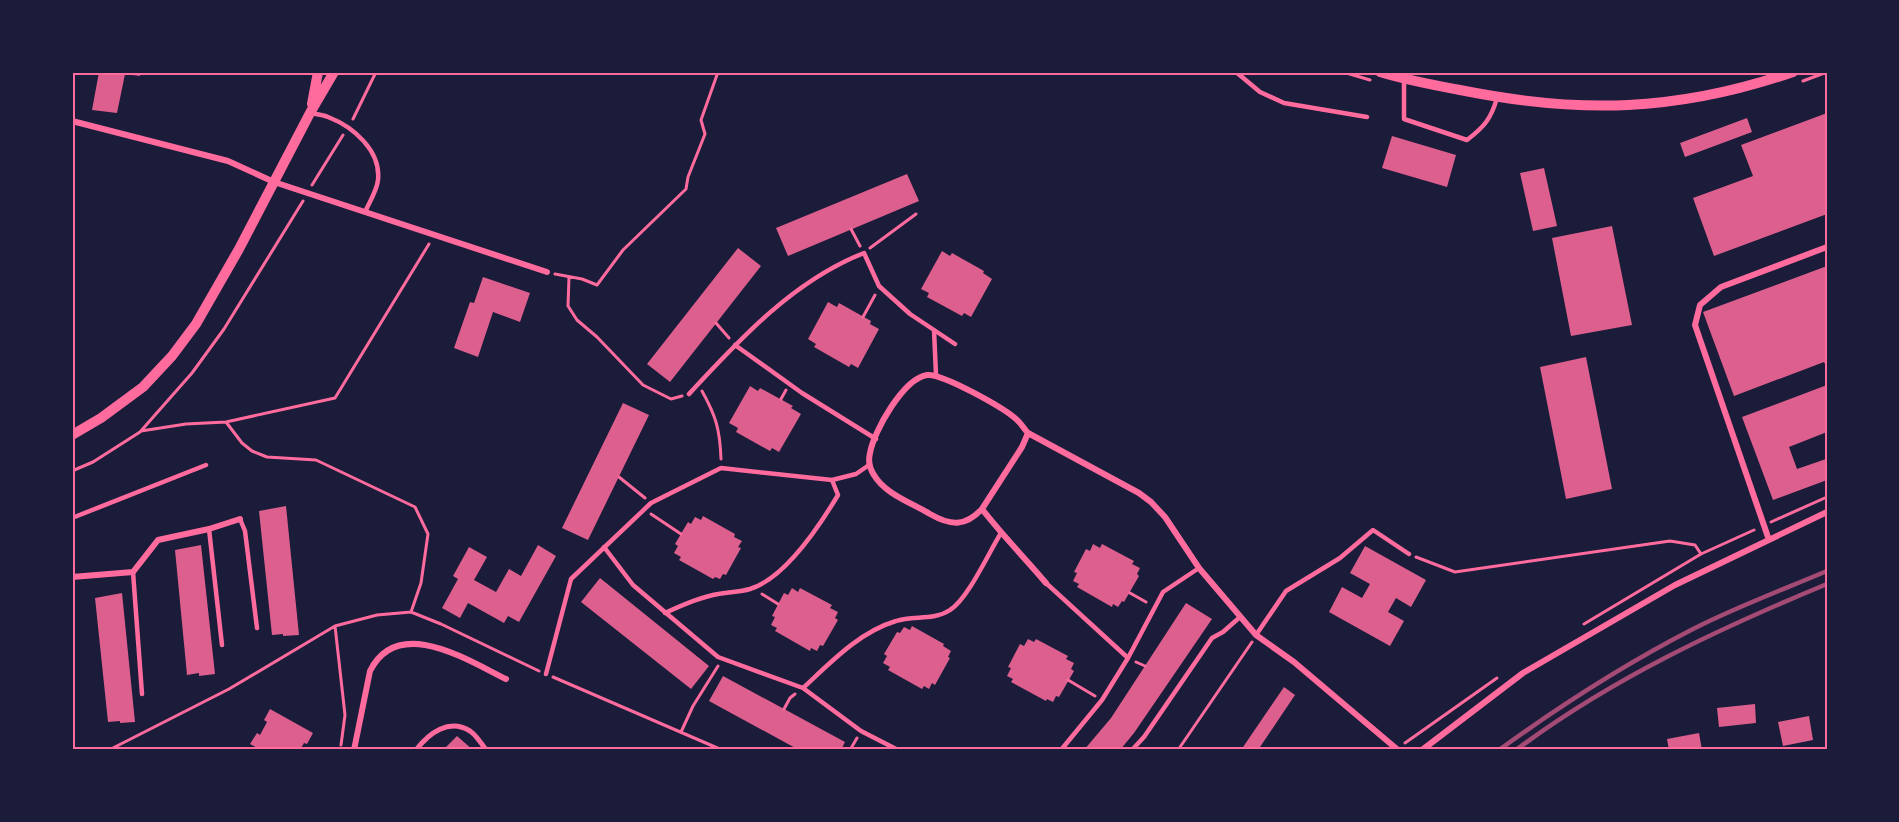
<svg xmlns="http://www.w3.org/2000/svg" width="1899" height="822" font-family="Karla,sans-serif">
	<rect width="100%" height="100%" fill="#1b1b3a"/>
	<path fill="#dd5f8e" d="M99 72H141L140 76 125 74 117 113 92 110Z
		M1827 113V214L1714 256 1693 198 1753 176 1741 145Z
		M1747 118 1752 132 1685 157 1680 143Z
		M1392 136 1456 155 1447 187 1382 168Z
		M1544 168 1557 226 1533 231 1520 173Z
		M907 174 919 201 788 256 776 228Z
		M1612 226 1632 325 1571 336 1552 238Z
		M738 248 761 266 670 382 647 364Z
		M942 251 950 256 952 253 984 271 983 273 992 279 971 317 964 313 962 316 927 297 929 293 921 289Z
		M1827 266V368L1824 362 1734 396 1703 312Z
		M483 277 530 293 520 322 493 312 478 357 454 348 470 302 474 303Z
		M828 302 837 307 839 303 871 321 870 324 879 329 858 368 851 364 849 367 814 347 816 344 808 339Z
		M1586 357 1612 489 1566 499 1540 367Z
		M1827 385V432L1789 447 1797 469 1826 459 1827 480 1773 500 1742 417Z
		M750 386 758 391 760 388 793 406 791 408 801 414 779 452 772 448 770 451 736 432 738 428 729 423Z
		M623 403 649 415 588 540 562 528Z
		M286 506 299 635 283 636V634L272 635 259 511Z
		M703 516 735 534 734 537 742 541 738 547 741 548 726 575 723 574 720 579 715 577 713 579 679 560 681 557 674 553 678 546 675 544 688 522 691 524 695 517 701 520Z
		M1093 544 1100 548 1102 544 1134 561 1132 564 1140 568 1137 574 1139 576 1124 602 1122 601 1118 607 1113 604 1112 607 1077 587 1079 584 1073 581 1077 573 1074 572 1086 549 1090 551Z
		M201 545 215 674 199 676V673L187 675 175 550Z
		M538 545 556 556 519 622 508 616 504 623 468 603 460 618 442 608 458 579 453 576 469 547 487 557 474 580 496 592 509 569 521 576Z
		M1365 546 1426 580 1411 607 1396 598 1388 612 1404 621 1390 646 1329 612 1342 587 1362 598 1370 584 1350 573Z
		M600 578 709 666 691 689 581 602Z
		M792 588 798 592 800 588 832 605 830 608 838 612 835 618 838 620 823 646 820 645 817 651 811 648 810 651 775 631 777 628 771 625 775 617 772 616 784 593 788 595Z
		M122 593 135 722 120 723V721L108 722 95 598Z
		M1186 603 1212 619 1134 733 1120 750H1084L1111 718Z
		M912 626 944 644 943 646 951 651 948 657 950 658 935 685 932 683 929 689 924 686 922 689 888 670 890 667 883 663 887 656 884 654 897 632 900 633 904 627 910 630Z
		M1028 639 1034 642 1036 639 1068 656 1066 659 1074 663 1071 669 1074 671 1059 697 1056 696 1053 702 1047 699 1046 701 1011 682 1013 679 1007 676 1011 668 1008 667 1020 644 1024 646Z
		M723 676 845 742 841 750H799L709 701Z
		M1284 687 1295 695 1258 750H1241Z
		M1755 704 1756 723 1719 727 1717 708Z
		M270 709 313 733 307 744 304 743 300 750H261L250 744 257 733 260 735 267 722 264 720Z
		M1809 716 1813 740 1783 746 1778 722Z
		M1699 733 1702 750H1669L1667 739Z
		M457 736 473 750H443Z"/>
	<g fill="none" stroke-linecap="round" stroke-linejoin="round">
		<path stroke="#ff6b9d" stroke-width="3" d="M1343 72 1370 80
			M1803 81 1827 72
			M353 119 376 72
			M312 185 343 135
			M851 229 860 246
			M870 248 916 214
			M555 274 582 279 597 285 623 250 686 189 688 177 705 134 701 120 718 72
			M569 277 568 306 577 320 597 337 643 385 671 399 682 396
			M863 317 875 295
			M716 323 729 338
			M702 391C716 416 720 430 721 459
			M781 399 786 390
			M226 422 242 443 252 451 267 457 316 460 415 507 428 534 421 583 411 612
			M141 431 186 424 226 422 335 398 429 244
			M72 471 93 462 140 432 192 373 224 329 303 201
			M619 477 645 498
			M651 514 681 534
			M1771 522 1827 497
			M1416 557 1455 572 1670 541 1695 545 1701 554 1754 530
			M1130 593 1146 602
			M762 594 778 604
			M1584 624 1701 554
			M335 626 345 715 341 745
			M1136 662 1145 666
			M553 677 722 750
			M1068 680 1095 696
			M784 709 790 698 795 694
			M681 732 693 706 718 666
			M1405 743 1497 678
			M109 750 229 689 335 626 377 615 411 612 441 624 539 671
			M850 750 857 738
			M1178 750 1252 642"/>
		<path stroke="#ff6b9d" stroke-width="4.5" d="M1236 72 1260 92 1284 103 1367 117
			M1404 79V119L1467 140C1484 127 1491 119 1497 98
			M310 113C316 114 323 115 328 117 354 127 381 151 378 180 377 190 370 201 366 210
			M934 330 936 375
			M735 345 802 393 876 439
			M689 394C740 339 793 281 864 253L879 286 910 314 955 344
			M72 518 206 465
			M240 519 245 531 257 628
			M209 529 222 645
			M604 547 633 585 718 657 803 688 861 731 898 750
			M133 572 142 694
			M1046 583 1128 658 1102 700 1061 750
			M665 613C682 605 700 597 718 594 728 592 740 592 750 589 786 578 820 525 838 495L832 480
			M1256 635 1286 591 1340 558 1373 530 1409 554
			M1128 658 1163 592 1199 568
			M546 674 571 579 651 503 721 468 832 480 856 474 869 465
			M803 688C830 663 859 632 896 621 913 615 934 621 950 610 968 599 989 552 1001 533
			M1132 750 1144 737 1212 638 1223 632 1240 617"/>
		<path stroke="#ff6b9d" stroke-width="5" d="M416 750C429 733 449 718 470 731 476 735 482 744 486 750"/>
		<path stroke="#ff6b9d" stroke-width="6" d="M72 121 228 161 274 182 547 272
			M982 509C965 527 951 526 930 514 912 503 885 494 874 475 870 469 868 461 870 453 874 431 903 379 927 375 942 373 1004 408 1016 419 1021 423 1024 429 1028 433
			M1769 540 1695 325 1700 305 1721 287 1827 247
			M72 577 133 572 158 540 209 529 240 519
			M1046 583C1025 558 1002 535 982 509L1022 447 1028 433 1139 493 1151 502 1165 517 1199 568 1256 635 1294 662 1398 750
			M354 750 370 671C398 615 467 660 506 679
			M1422 750 1523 673 1675 585 1827 512"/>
		<path stroke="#ff6b9d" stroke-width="10" d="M1380 72C1406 80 1433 85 1460 90 1580 114 1677 112 1793 72
			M312 104 318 72
			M72 435 101 418 143 387 172 356 196 324 239 249 310 113 334 72"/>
		<path stroke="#a44b75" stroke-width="4.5" d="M1499 750C1561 705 1625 664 1693 629 1736 607 1782 590 1827 571
			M1516 750C1611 679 1718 629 1827 584"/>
	</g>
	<rect width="1899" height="822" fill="none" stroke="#1b1b3a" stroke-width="147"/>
	<rect x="74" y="74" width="1752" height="674" fill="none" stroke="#ff6b9d" stroke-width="2"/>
</svg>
